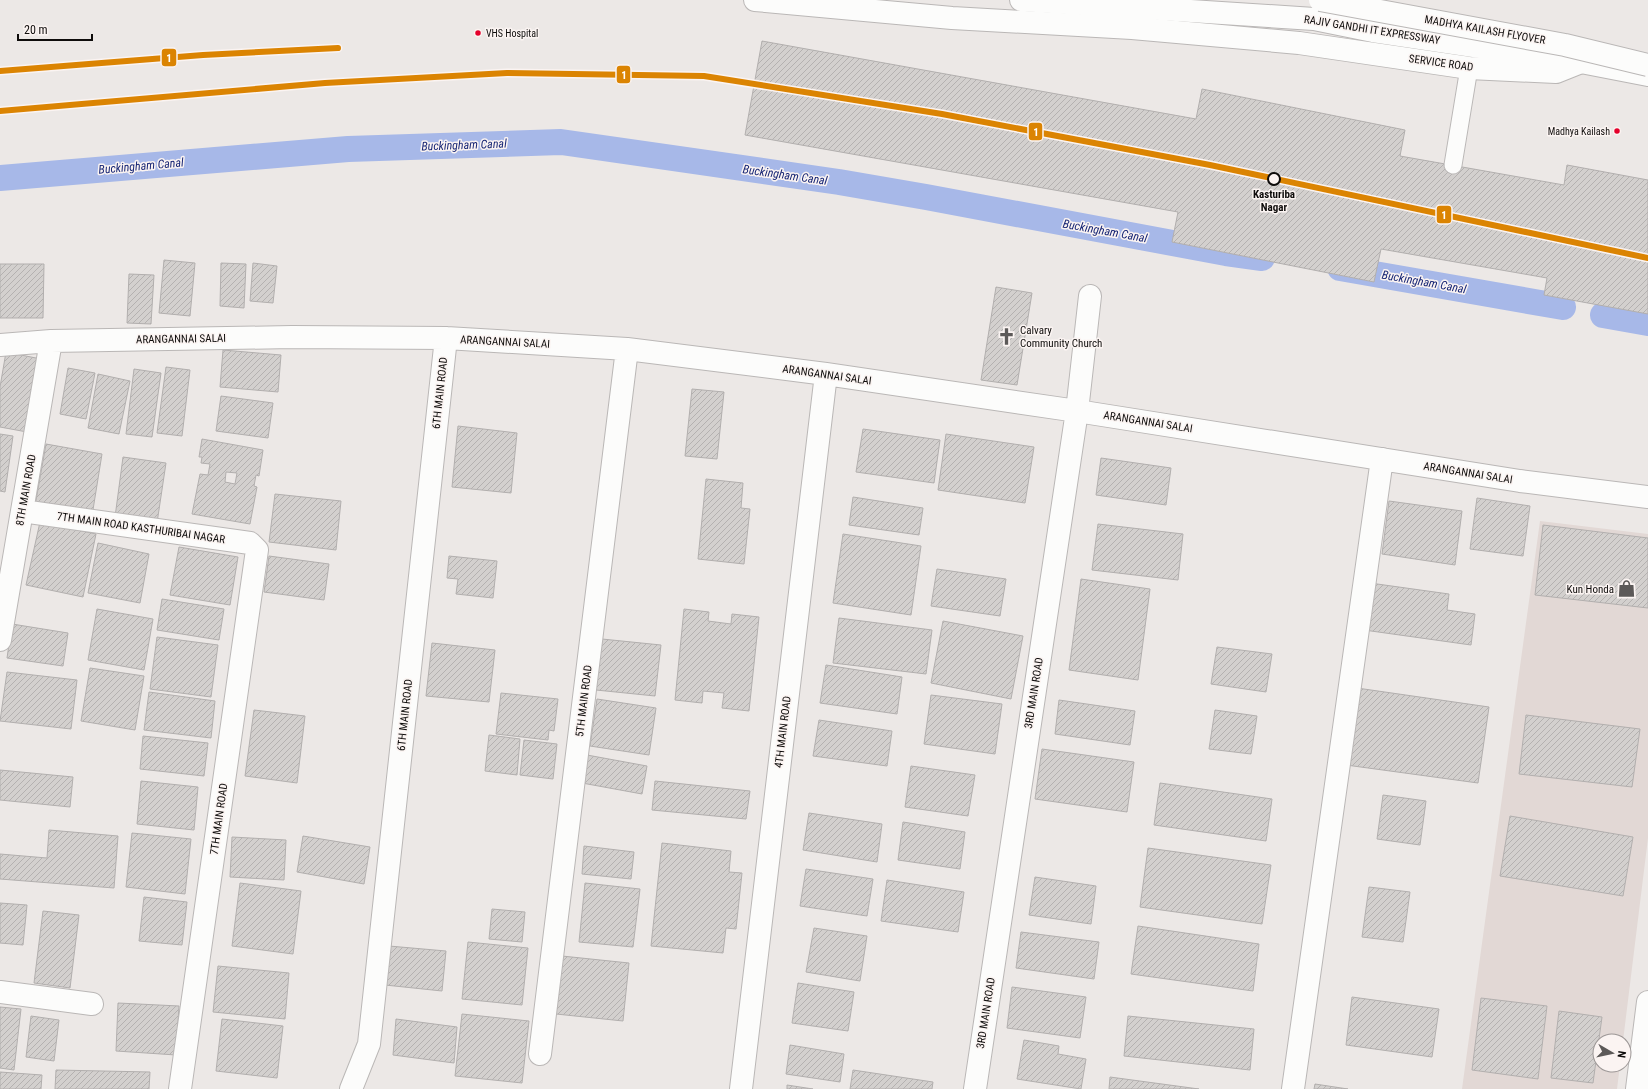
<svg xmlns="http://www.w3.org/2000/svg" width="1648" height="1089" font-family="'Roboto Condensed',sans-serif">
	<defs>
		<pattern id="building-hatch" width="6" height="6" patternUnits="userSpaceOnUse"><rect width="6" height="6" fill="#d3d0ce"/><path d="M-1 1l2-2M0 6l6-6M5 7l2-2" fill="none" stroke="#b4b1b0"/></pattern>
	</defs>
	<rect width="100%" height="100%" fill="#ece8e6"/>
	<path fill="#e2d8d5" d="M1540 521 1648 534V838L1623 1041H1600V1065H1620L1617 1089H1462Z"/>
	<g fill="none" stroke-linecap="round" stroke-linejoin="round">
		<path stroke="#a7b8e8" stroke-width="26" d="M0 178 348 149 561 142 839 182 926 197 1226 253 1262 258
			M1340 268 1563 307
			M1603 315 1648 323"/>
	</g>
	<path fill="url(#building-hatch)" stroke="#b2afae" fill-rule="evenodd" d="M762 41 1196 119 1202 89 1405 130 1400 156 1564 185 1567 165 1648 180V314L1544 295 1547 278 1381 249 1374 282 1172 242 1178 212 745 135Z
		M164 260 195 263 190 316 159 313Z
		M221 263 246 264 244 308 220 306Z
		M253 263 277 266 273 303 250 301Z
		M0 264H44L43 318H0Z
		M129 274 154 275 151 324 127 323Z
		M996 287 1032 293 1017 385 981 380Z
		M223 350 281 355 278 392 220 387Z
		M6 352 41 359 27 432 0 427V387Z
		M166 367 190 370 182 436 157 433Z
		M68 368 95 373 86 419 60 414Z
		M134 369 161 373 152 437 126 434Z
		M98 374 130 381 119 434 88 428Z
		M692 389 724 392 717 459 685 456Z
		M221 396 273 403 268 438 216 431Z
		M458 426 517 433 511 493 452 487Z
		M863 429 940 440 934 483 856 472Z
		M0 434 13 436 5 492 0 491Z
		M946 434 1034 447 1025 503 938 490Z
		M202 439 263 450 259 476 256 475 254 486 257 487 250 524 192 514 200 474 208 475 210 464 201 463 202 457H199ZM226 472 237 473 235 484 225 482Z
		M46 444 102 454 92 516 35 506Z
		M123 457 166 463 157 523 115 517Z
		M1101 458 1171 468 1166 505 1096 495Z
		M706 479 743 483 741 508 750 509 744 564 698 559Z
		M275 494 341 501 336 550 269 542Z
		M853 497 923 508 919 535 849 525Z
		M1477 498 1530 506 1523 556 1470 549Z
		M1389 501 1462 511 1455 565 1382 554Z
		M40 522 96 534 83 597 26 585Z
		M1098 524 1183 534 1178 580 1092 570Z
		M1543 525 1648 538V608L1535 595Z
		M843 534 921 546 911 615 833 603Z
		M98 543 149 554 140 603 88 593Z
		M179 547 238 557 230 605 170 595Z
		M269 556 329 564 324 600 264 592Z
		M449 556 497 561 493 598 456 594 458 579 447 578Z
		M937 569 1006 579 1000 616 931 606Z
		M1081 579 1150 589 1138 680 1069 670Z
		M1370 583 1449 594 1447 610 1475 614 1471 645 1364 630Z
		M162 599 224 609 219 640 157 630Z
		M97 609 153 619 144 670 88 660Z
		M684 609 709 612 708 621 731 624 732 614 759 617 749 711 722 708 724 693 703 691 702 703 675 700Z
		M839 618 932 630 926 674 833 663Z
		M943 621 1023 636 1011 699 931 683Z
		M12 624 68 633 63 666 7 658Z
		M157 637 218 645 211 697 150 689Z
		M602 639 661 645 655 696 596 690Z
		M432 643 495 650 489 702 426 696Z
		M1217 647 1272 654 1266 692 1211 684Z
		M826 665 902 677 897 714 820 703Z
		M90 668 144 676 135 730 81 721Z
		M7 672 77 680 71 729 0 721Z
		M1357 688 1489 707 1478 783 1346 765Z
		M149 692 215 701 211 738 144 730Z
		M501 693 558 699 554 731 549 730 548 740 496 734Z
		M931 695 1002 704 995 754 924 744Z
		M597 699 656 708 649 755 590 746Z
		M1059 700 1135 711 1130 745 1055 734Z
		M254 710 305 716 297 783 245 776Z
		M1215 710 1257 716 1251 754 1209 749Z
		M1526 715 1640 729 1632 787 1519 774Z
		M819 720 892 731 887 766 813 756Z
		M489 735 520 739 517 775 485 771Z
		M143 736 208 743 204 776 140 769Z
		M524 740 557 744 553 779 520 775Z
		M1042 749 1134 762 1127 812 1035 799Z
		M587 755 647 766 642 794 582 783Z
		M911 766 975 775 968 816 905 807Z
		M0 770 73 777 70 807 0 800Z
		M141 781 198 787 194 830 137 824Z
		M655 781 750 791 746 819 652 810Z
		M1160 783 1272 799 1266 841 1154 825Z
		M1383 795 1426 801 1420 845 1377 839Z
		M809 813 882 824 877 862 803 850Z
		M1510 816 1633 837 1623 896 1500 876Z
		M903 822 965 832 960 869 898 860Z
		M49 830 118 836 114 888 0 879V854L47 858Z
		M132 833 191 839 185 894 126 887Z
		M303 836 370 847 364 884 297 872Z
		M232 837 286 840 284 880 230 877Z
		M662 843 731 851 729 872 742 873 736 929 726 928 723 953 651 946Z
		M584 846 634 852 631 879 582 874Z
		M1148 848 1271 865 1262 924 1140 907Z
		M806 869 873 879 867 916 800 906Z
		M1035 877 1096 886 1091 924 1029 915Z
		M887 880 964 892 958 932 881 921Z
		M240 883 301 891 293 954 232 946Z
		M585 883 640 889 633 947 579 942Z
		M1369 887 1410 892 1403 942 1362 937Z
		M144 897 187 902 182 945 139 941Z
		M0 903 27 905 23 945 0 943Z
		M492 909 525 912 522 942 489 939Z
		M43 911 79 915 70 988 34 983Z
		M1138 926 1259 944 1253 991 1131 974Z
		M814 928 867 936 860 981 806 972Z
		M1021 932 1099 942 1094 979 1016 968Z
		M468 942 528 948 522 1005 462 999Z
		M389 946 446 951 442 991 385 985Z
		M562 956 629 963 623 1021 556 1014Z
		M218 966 289 973 285 1019 213 1012Z
		M798 983 854 992 848 1031 792 1023Z
		M1012 987 1086 997 1080 1038 1007 1028Z
		M1352 997 1439 1009 1432 1057 1346 1045Z
		M1481 998 1547 1006 1538 1079 1472 1070Z
		M118 1003 179 1006 176 1055 116 1051Z
		M0 1007 21 1009 14 1070 0 1068Z
		M1559 1011 1602 1017 1593 1083 1551 1078Z
		M462 1014 529 1021 522 1083 455 1076Z
		M31 1016 59 1020 54 1061 26 1057Z
		M1128 1016 1254 1029 1250 1070 1124 1056Z
		M222 1019 283 1026 277 1078 216 1071Z
		M396 1019 457 1027 454 1063 393 1055Z
		M1024 1040 1059 1046 1058 1054 1086 1059 1081 1089 1017 1079Z
		M790 1045 844 1054 840 1082 786 1074Z
		M56 1070 150 1072 149 1089H55Z
		M853 1070 933 1082 932 1089H850Z
		M0 1072 42 1075 41 1089H0Z
		M1110 1077 1199 1089H1109Z
		M1315 1084 1348 1089H1314Z
		M787 1085 813 1089H787Z"/>
	<g fill="none" stroke-linecap="round" stroke-linejoin="round">
		<defs>
			<path id="pedestrian" d="M1453 165 1469 68"/>
			<path id="minor" d="M0 345 51 341 292 337 446 338 627 349 826 374 1077 411 1520 481 1648 497
				M22 511 250 543 257 550 180 1089
				M0 640 51 341
				M0 992 92 1004
				M540 1054 627 349
				M351 1089 369 1044 446 338
				M741 1089 826 374
				M975 1089 1077 411 1090 296
				M1293 1089 1382 459
				M1637 1089 1648 1002"/>
			<path id="tertiary" d="M755 0 952 18 1132 28 1299 43 1469 68 1556 72 1581 62"/>
			<path id="primary" d="M1021 0 1314 19 1373 31 1581 62 1648 75"/>
		</defs>
		<use href="#pedestrian" stroke="#bab7b6" stroke-width="19"/>
		<use href="#minor" stroke="#bab7b6" stroke-width="24"/>
		<use href="#tertiary" stroke="#bab7b6" stroke-width="24"/>
		<use href="#primary" stroke="#bab7b6" stroke-width="24"/>
		<use href="#pedestrian" stroke="#fcfcfb" stroke-width="17"/>
		<use href="#minor" stroke="#fcfcfb" stroke-width="22"/>
		<use href="#tertiary" stroke="#fcfcfb" stroke-width="22"/>
		<use href="#primary" stroke="#fcfcfb" stroke-width="22"/>
		<defs>
			<path id="primary-bridge" d="M1320 0 1565 45 1648 65"/>
		</defs>
		<use href="#primary-bridge" stroke="#bab7b6" stroke-width="24" stroke-linecap="butt"/>
		<use href="#primary-bridge" stroke="#fcfcfb" stroke-width="22"/>
		<defs>
			<path id="rail-1" d="M0 71 203 55 338 48
				M0 111 325 83 507 73 704 76 942 114 1210 165 1648 258"/>
		</defs>
		<use href="#rail-1" stroke="#fbf4f2" stroke-width="9"/>
		<use href="#rail-1" stroke="#db8402" stroke-width="6"/>
	</g>
	<defs>
		<symbol id="church-bare" viewBox="-9 -9 18 18"><path d="M-1.2-6h2.4v3.5h3.3v2.4h-3.3V6h-2.4V-.1h-3.3v-2.4h3.3Z" fill="#5c5958" stroke="#fbf4f2" stroke-width="2.5" paint-order="stroke"/></symbol>
		<symbol id="shop-bare" viewBox="-9 -9 18 18"><path d="M-5-2.5h2.3a2.7 3.5 0 0 1 5.4 0H5L5.5 6h-11ZM-1.5-2.5h3a1.5 2.3 0 0 0-3 0Z" fill="#5c5958" stroke="#fbf4f2" stroke-width="2.5" paint-order="stroke"/></symbol>
	</defs>
	<g fill-rule="evenodd">
		<use href="#church-bare" x="994" y="324" width="25" height="25"/>
		<use href="#shop-bare" x="1614" y="576" width="25" height="25"/>
	</g>
	<g fill="#e4002b" stroke="#fbf4f2" stroke-width="1.5">
		<circle cx="478" cy="33" r="3.5"/>
		<circle cx="1617" cy="131" r="3.5"/>
	</g>
	<circle fill="#fbf4f2" stroke="#0e0c0b" stroke-width="2" cx="1274" cy="179" r="6"/>
	<g text-anchor="middle" dominant-baseline="central" stroke-width="3" stroke-linejoin="round" paint-order="stroke">
		<g font-size="10" fill="#0e0c0b" stroke="#fbf4f2" text-anchor="start">
			<text x="486" y="33">VHS Hospital</text>
			<text x="1610" y="131" text-anchor="end">Madhya Kailash</text>
		</g>
		<g font-size="11" fill="#0e0c0b" stroke="#fbf4f2">
			<text transform="translate(1372 30) rotate(9)">RAJIV GANDHI IT EXPRESSWAY</text>
			<text transform="translate(1485 30) rotate(10)">MADHYA KAILASH FLYOVER</text>
			<text transform="translate(1441 63) rotate(8)">SERVICE ROAD</text>
			<text transform="translate(181 339) rotate(-1)">ARANGANNAI SALAI</text>
			<text transform="translate(505 342) rotate(3)">ARANGANNAI SALAI</text>
			<text transform="translate(827 375) rotate(8)">ARANGANNAI SALAI</text>
			<text transform="translate(440 393) rotate(-84)">6TH MAIN ROAD</text>
			<text transform="translate(1148 422) rotate(9)">ARANGANNAI SALAI</text>
			<text transform="translate(1468 473) rotate(9)">ARANGANNAI SALAI</text>
			<text transform="translate(26 490) rotate(-80)">8TH MAIN ROAD</text>
			<text transform="translate(141 528) rotate(8)">7TH MAIN ROAD KASTHURIBAI NAGAR</text>
			<text transform="translate(1034 693) rotate(-81)">3RD MAIN ROAD</text>
			<text transform="translate(584 701) rotate(-83)">5TH MAIN ROAD</text>
			<text transform="translate(405 715) rotate(-84)">6TH MAIN ROAD</text>
			<text transform="translate(783 732) rotate(-83)">4TH MAIN ROAD</text>
			<text transform="translate(219 819) rotate(-82)">7TH MAIN ROAD</text>
			<text transform="translate(986 1013) rotate(-81)">3RD MAIN ROAD</text>
		</g>
		<g font-size="11" font-weight="bold" fill="#0e0c0b" stroke="#fbf4f2">
			<text x="1274" y="194">Kasturiba<tspan x="1274" dy="13">Nagar</tspan></text>
		</g>
		<g font-size="11" fill="#0e0c0b" stroke="#fbf4f2" text-anchor="start">
			<text x="1020" y="330">Calvary<tspan x="1020" dy="13">Community Church</tspan></text>
			<text x="1614" y="589" text-anchor="end">Kun Honda</text>
		</g>
		<g font-size="12" font-style="italic" fill="#172675" stroke="#fbf4f2">
			<text transform="translate(464 145) rotate(-2)">Buckingham Canal</text>
			<text transform="translate(141 166) rotate(-5)">Buckingham Canal</text>
			<text transform="translate(785 175) rotate(8)">Buckingham Canal</text>
			<text transform="translate(1105 231) rotate(10)">Buckingham Canal</text>
			<text transform="translate(1424 282) rotate(10)">Buckingham Canal</text>
		</g>
	</g>
	<g stroke="#fbf4f2" stroke-width="1.5">
		<rect x="161" y="48" width="16" height="19" rx="4" fill="#db8402"/>
		<rect x="616" y="65" width="15" height="19" rx="4" fill="#db8402"/>
		<rect x="1028" y="122" width="15" height="19" rx="4" fill="#db8402"/>
		<rect x="1436" y="205" width="16" height="19" rx="4" fill="#db8402"/>
	</g>
	<g font-size="11" text-anchor="middle" font-weight="bold" fill="#fff">
		<text x="169" y="62">1</text>
		<text x="624" y="79">1</text>
		<text x="1036" y="136">1</text>
		<text x="1444" y="219">1</text>
	</g>
	<g transform="translate(1612 1053) rotate(99)"><circle r="19" fill="#fbf4f2" stroke="#9c9796"/>
	<path d="M0-3L7 15L0 10L-7 15Z" fill="#5c5958"/>
	<text y="-6" font-size="11" font-weight="bold" text-anchor="middle" fill="#0e0c0b">N</text>
	</g>
	<path d="M18 34v6h74v-6" fill="none" stroke="#0e0c0b" stroke-width="2"/>
	<text x="24" y="34" font-size="12" fill="#0e0c0b" stroke="#fbf4f2" stroke-width="3" paint-order="stroke">20 m</text>
</svg>
